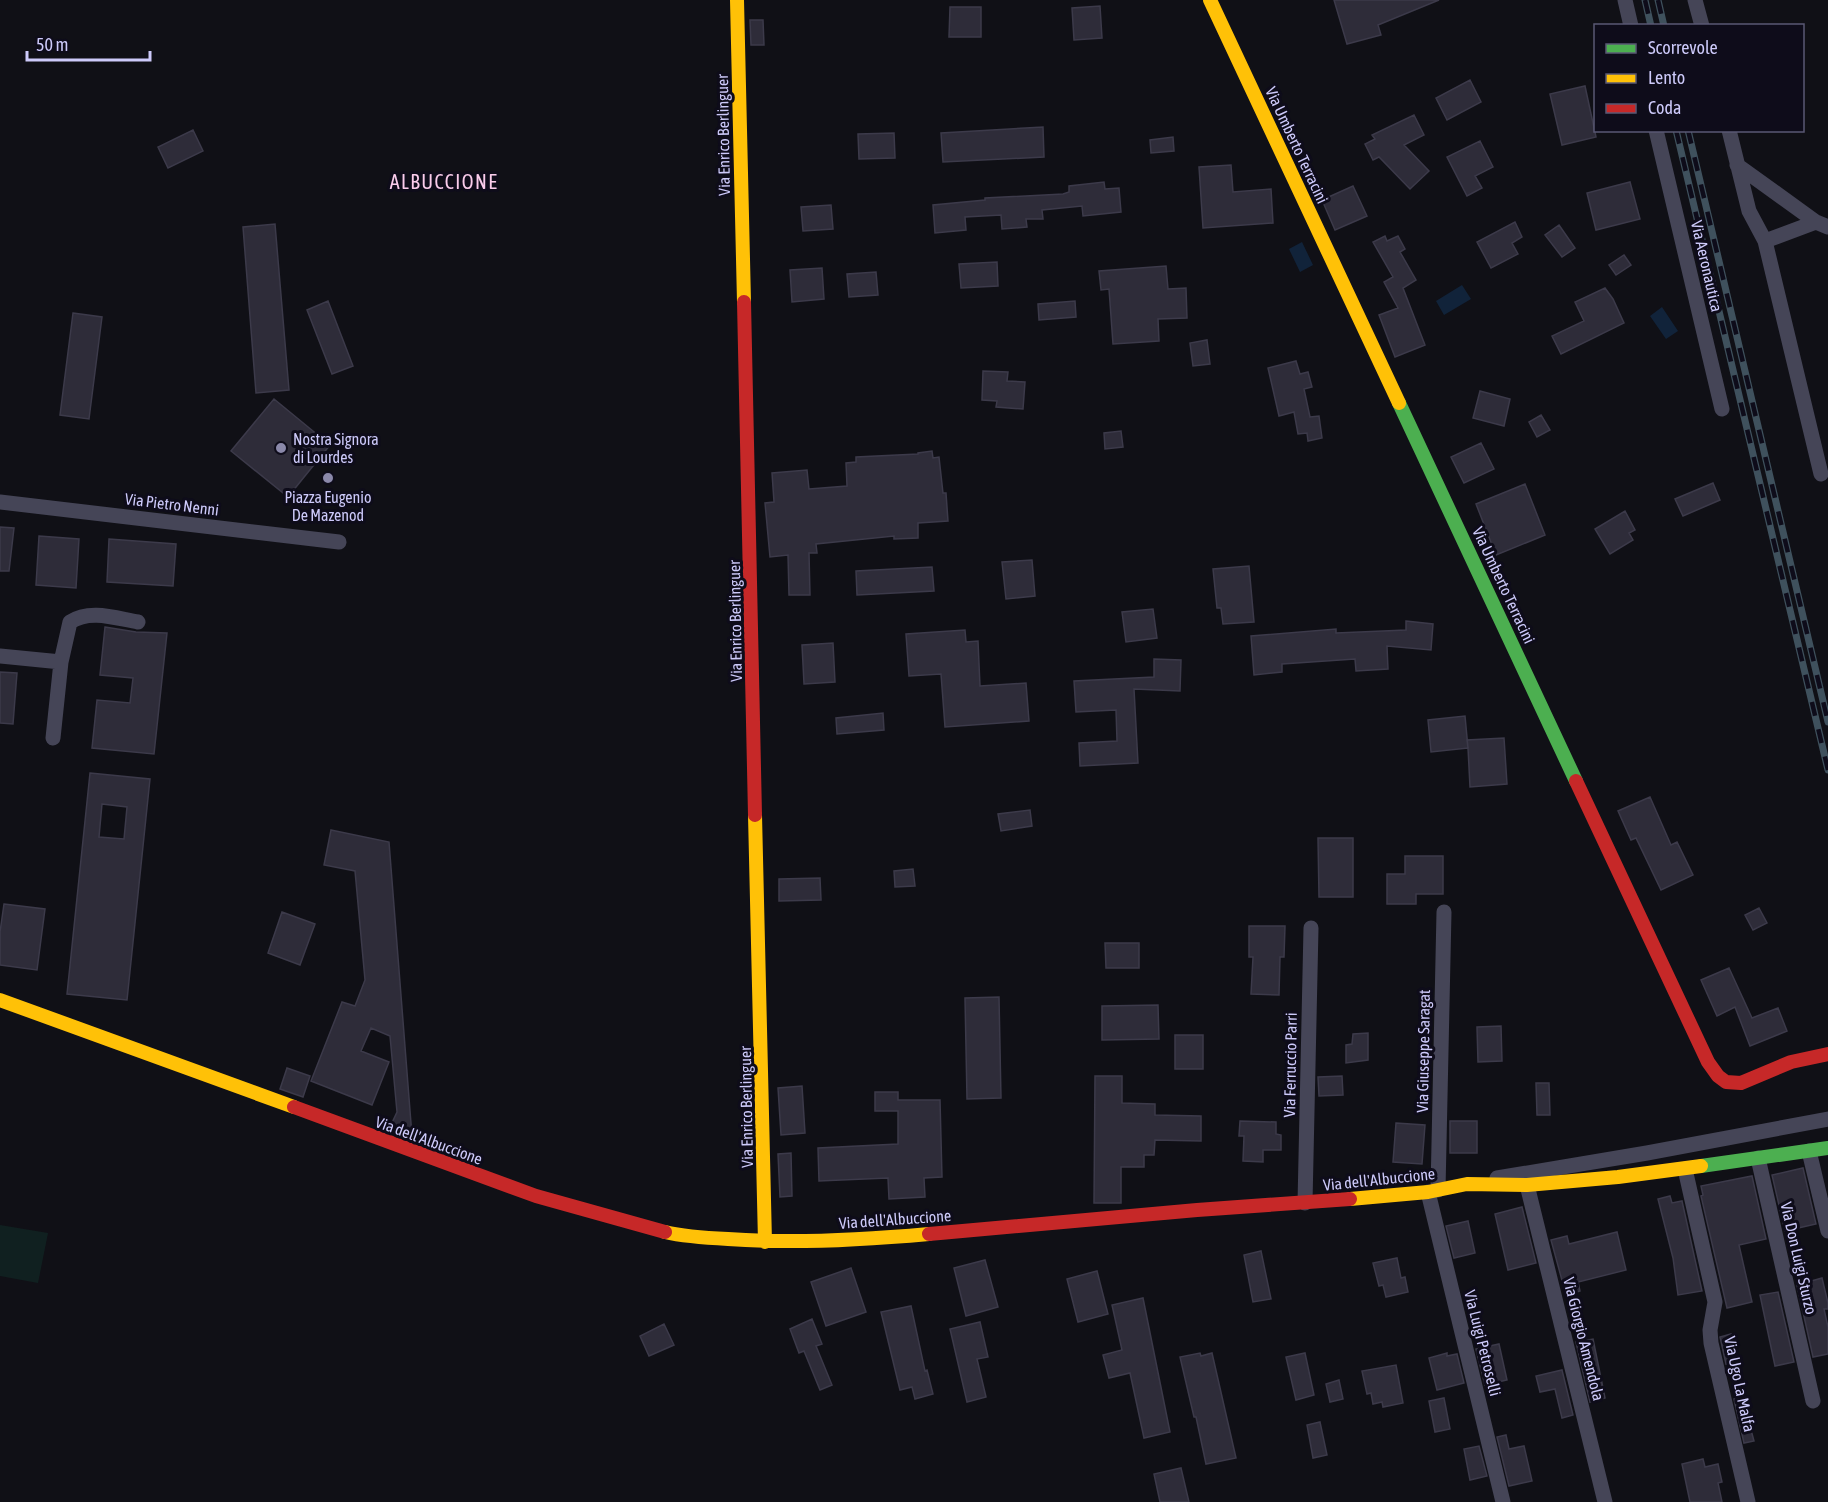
<svg xmlns="http://www.w3.org/2000/svg" width="1828" height="1502" font-family="'Asap Condensed',sans-serif">
	<rect width="100%" height="100%" fill="#101016"/>
	<path fill="#102020" d="M0 1225 48 1233 38 1283 0 1276Z"/>
	<path fill="#11233a" d="M1302 242 1313 265 1300 272 1289 249Z
		M1462 285 1471 299 1444 315 1436 301Z
		M1662 307 1678 331 1666 339 1650 316Z"/>
	<path fill="#2e2c39" stroke="#3c3a4a" stroke-width="1.5" fill-rule="evenodd" d="M1334 0H1439L1378 25 1381 35 1347 44Z
		M1100 6 1102 38 1074 40 1072 8Z
		M950 7H981V37H949Z
		M750 20H763L764 45H751Z
		M1470 80 1481 102 1447 120 1436 98Z
		M1585 86 1596 137 1562 145 1550 94Z
		M1414 115 1424 135 1404 145 1429 171 1410 189 1379 157 1373 160 1365 144 1375 139 1372 135Z
		M1043 127 1044 157 943 162 941 133Z
		M193 130 203 151 168 168 158 147Z
		M894 133 895 158 859 159 858 134Z
		M1173 137 1174 151 1151 153 1150 140Z
		M1480 141 1493 167 1475 176 1482 188 1467 196 1447 157Z
		M1231 165 1233 192 1271 189 1273 223 1203 228 1199 167Z
		M1104 182 1105 189 1119 188 1121 212 1083 216 1082 206 1042 210 1043 219H1026L1027 227 1002 229 1001 215 965 217 966 230 935 233 933 205 985 200V198L1063 194 1069 192V186Z
		M1630 182 1640 219 1596 230 1587 193Z
		M1353 186 1367 216 1335 230 1322 200Z
		M831 205 833 229 803 231 801 207Z
		M1515 222 1522 237 1512 243 1518 254 1491 268 1477 242Z
		M275 224 289 390 256 393 243 227Z
		M1559 225 1575 248 1562 257 1545 235Z
		M1385 236 1387 241 1398 236 1405 249 1400 252 1416 280 1403 288 1425 345 1395 357 1379 315 1398 308 1384 282 1393 277 1373 242Z
		M1624 255 1631 265 1616 275 1609 265Z
		M997 262 998 286 961 288 959 264Z
		M1166 266 1168 289 1186 288 1187 318 1158 319 1159 341 1113 344 1109 289 1101 290 1099 271Z
		M822 268 824 299 792 302 790 270Z
		M876 272 878 295 849 297 847 274Z
		M1605 288 1613 299 1624 323 1561 354 1552 336 1584 321 1575 302Z
		M328 301 353 366 332 374 307 310Z
		M1075 301 1076 317 1039 320 1038 304Z
		M73 313 102 317 89 419 60 415Z
		M1207 340 1210 364 1193 366 1190 343Z
		M1296 361 1300 374 1308 372 1312 387 1304 389 1310 417 1319 416 1322 438 1308 441 1307 433 1298 434 1294 412 1279 416 1268 368Z
		M983 371 1008 372 1007 381 1025 382 1023 409 996 407 997 401 982 400Z
		M1480 391 1510 399 1504 426 1473 418Z
		M274 399 330 445 288 497 231 451Z
		M1541 415 1550 430 1537 437 1529 422Z
		M1121 431 1123 447 1105 449 1104 433Z
		M1481 443 1494 469 1464 483 1451 457Z
		M932 451 933 458 939 457 943 493H946L948 521 918 523V538L894 539V536L816 544 817 553H809L810 595H789L788 555 770 557 765 503 774 502 772 473 807 470 809 489 847 486 846 463 856 462V457L918 454V453Z
		M1713 483 1720 500 1683 516 1675 499Z
		M1525 484 1545 535 1496 555 1476 504Z
		M1625 511 1635 530 1629 533 1633 540 1610 554 1595 529Z
		M0 527 14 528 9 571H0Z
		M39 536 79 539 76 588 36 585Z
		M109 539 176 544 173 586 107 582Z
		M1032 560 1035 596 1006 599 1002 562Z
		M1249 566 1254 622 1223 624 1221 608H1217L1213 569Z
		M932 567 934 591 857 595 856 571Z
		M1153 609 1157 638 1126 642 1122 612Z
		M1406 621 1433 624 1431 650 1387 646 1388 669 1356 671 1355 659 1282 664V672L1254 675 1251 636 1336 629V633L1406 630Z
		M105 627 136 632 167 633 154 754 92 748 97 700 130 703 133 678 100 675Z
		M965 630 966 642 978 641 980 686 1026 683 1029 721 945 727 941 674 909 676 906 634Z
		M833 643 835 682 804 684 802 645Z
		M1154 659 1181 660 1180 691 1134 689 1138 763 1080 766 1079 743 1117 741 1116 710 1076 712 1074 681 1154 677Z
		M0 672 17 673 13 724 0 723Z
		M883 713 884 730 837 734 836 718Z
		M1465 716 1468 748 1467 740 1504 738 1507 784 1470 787 1468 748 1431 752 1428 720Z
		M90 773 150 779 127 1000 67 994ZM102 804 127 807 124 839 99 837Z
		M1650 797 1671 845 1677 842 1693 875 1661 890 1636 838 1631 840 1618 811Z
		M1030 810 1032 826 1001 831 998 814Z
		M331 830 389 842 412 1136 390 1127 397 1112 390 1036 371 1028 361 1051 389 1062 372 1105 311 1081 342 1002 355 1006 365 980 355 871 324 865Z
		M1318 838H1353V897H1319Z
		M1405 856H1443V894H1416V904H1387V874H1405Z
		M913 869 915 886 895 887 894 871Z
		M820 878 821 900 779 901V879Z
		M4 904 45 909 37 970 0 965V932Z
		M1759 908 1767 923 1753 930 1745 915Z
		M282 912 315 924 300 965 268 953Z
		M1249 926H1285L1284 957H1280L1279 995 1251 994 1253 957H1249Z
		M1105 943H1139V968H1106Z
		M1729 968 1752 1018 1778 1008 1787 1031 1750 1046 1735 1007 1717 1016 1701 980Z
		M999 997 1001 1098 967 1099 965 998Z
		M1158 1005 1159 1039 1102 1040V1006Z
		M1501 1026 1502 1061 1478 1062 1477 1027Z
		M1368 1033V1060L1346 1063V1045L1352 1044 1353 1034Z
		M1175 1035H1203V1069H1175Z
		M287 1068 310 1076 303 1097 280 1089Z
		M1095 1076H1122V1103L1155 1104V1115L1201 1116V1141L1155 1140 1154 1155H1144V1167H1121V1203H1094Z
		M1342 1076 1343 1095 1319 1096 1318 1077Z
		M1536 1083H1549L1550 1115H1537Z
		M802 1086 805 1133 781 1135 778 1088Z
		M875 1092H898V1100H940L942 1177 924 1178 925 1197 889 1199 888 1178 819 1181 818 1148 898 1144V1111H875Z
		M1240 1121 1276 1122V1134L1281 1135V1150H1263V1162L1243 1161 1244 1136H1239Z
		M1450 1121H1477V1153H1450Z
		M1396 1123 1425 1125 1422 1164 1393 1162Z
		M791 1153 792 1196 780 1197 778 1154Z
		M1803 1168 1816 1224 1785 1231 1772 1175Z
		M1752 1176 1766 1239 1739 1245 1752 1302 1727 1308 1701 1196 1703 1195 1701 1186Z
		M1670 1196 1672 1203 1682 1201 1702 1291 1678 1295 1673 1258 1658 1199Z
		M1522 1207 1536 1263 1508 1270 1495 1214Z
		M1468 1221 1475 1253 1454 1258 1446 1226Z
		M1617 1232 1626 1270 1578 1282 1580 1291 1566 1295 1551 1240 1567 1236 1569 1244Z
		M1261 1251 1271 1299 1253 1302 1244 1255Z
		M1397 1258 1401 1278 1405 1277 1408 1292 1386 1297 1383 1285 1379 1286 1373 1263Z
		M985 1260 998 1307 966 1316 954 1268Z
		M851 1268 866 1312 826 1326 811 1282Z
		M1097 1271 1108 1314 1078 1322 1067 1279Z
		M1822 1278 1828 1303V1309H1824L1828 1327V1354L1813 1357 1797 1285Z
		M1778 1292 1794 1362 1775 1366 1760 1295Z
		M1143 1298 1170 1432 1144 1438 1130 1373 1109 1378 1103 1355 1122 1350 1112 1305Z
		M911 1306 925 1371 927 1370 933 1394 915 1399 912 1387 900 1390 881 1312Z
		M812 1319 822 1344 816 1346 832 1385 820 1390 804 1351 799 1353 790 1329Z
		M980 1322 988 1357 977 1359 986 1397 967 1402 950 1329Z
		M664 1324 674 1345 649 1356 640 1336Z
		M1731 1334 1737 1361 1726 1364 1720 1337Z
		M1593 1339 1605 1398 1590 1402 1576 1342Z
		M1499 1344 1507 1380 1485 1385 1476 1349Z
		M1200 1353 1201 1356 1212 1353 1236 1458 1206 1464 1196 1417H1194L1180 1357Z
		M1305 1353 1314 1395 1296 1400 1286 1357Z
		M1447 1353V1356L1457 1354 1464 1383 1437 1390 1429 1358Z
		M1396 1365 1403 1403 1383 1407 1382 1402 1373 1404 1371 1393 1367 1394 1362 1371Z
		M1562 1370 1573 1415 1562 1418 1555 1389 1540 1392 1536 1376Z
		M1339 1380 1343 1399 1330 1402 1326 1384Z
		M1742 1397 1754 1441 1744 1443 1734 1399Z
		M1444 1398 1450 1429 1435 1432 1429 1401Z
		M1320 1422 1327 1455 1313 1458 1307 1425Z
		M1506 1435 1509 1449 1524 1446 1532 1481 1509 1486 1497 1437Z
		M1479 1446 1487 1476 1470 1480 1464 1449Z
		M1703 1459 1705 1467 1718 1464 1722 1482 1718 1483 1722 1502H1690L1682 1464Z
		M1181 1468 1189 1502H1160L1154 1474Z"/>
	<g fill="none" stroke-linecap="round" stroke-linejoin="round">
		<path stroke="#454557" stroke-width="15" d="M1625 0 1631 26
			M1695 0 1702 26
			M1656 130 1722 409
			M1729 130 1749 211 1765 241 1821 474
			M1737 165 1816 222 1828 227
			M1765 241 1816 222
			M0 502 339 542
			M0 656 61 662
			M53 738 61 662 70 622C90 609 115 618 138 622
			M1809 1151 1828 1231
			M1758 1158 1813 1401
			M1685 1169 1715 1302 1710 1330 1711 1343 1748 1502
			M1497 1178 1647 1153 1828 1119
			M1527 1185 1605 1502
			M1438 1190 1444 912
			M1428 1192 1503 1502
			M1305 1203 1311 928"/>
		<path stroke="#4caf50" stroke-width="14" d="M1399 403 1576 781
			M1701 1166 1828 1148"/>
		<path stroke="#ffc107" stroke-width="14" d="M737 0 744 302
			M1210 0 1399 403
			M755 815 765 1242
			M0 1000 294 1107
			M1350 1199 1428 1192 1467 1184 1527 1185 1618 1177 1701 1166
			M665 1232C686 1237 707 1238 728 1239 795 1244 863 1240 929 1234"/>
		<path stroke="#c62828" stroke-width="14" d="M744 302 755 815
			M1576 781 1708 1062 1718 1076 1726 1082 1741 1083 1791 1062 1828 1054
			M294 1107 536 1196 665 1232
			M929 1234 1197 1210 1350 1199"/>
		<defs>
			<path id="rail" d="M1645 0 1651 26
				M1658 0 1664 26
				M1676 130 1828 770
				M1688 130 1828 722"/>
		</defs>
		<use href="#rail" stroke="#3f515d" stroke-width="7"/>
		<use href="#rail" stroke="#0e0c1a" stroke-width="4.5" stroke-dasharray="14" stroke-linecap="butt"/>
	</g>
	<g fill="#8b89aa" stroke="#0e0c1a" stroke-width="2">
		<circle cx="281" cy="448" r="6"/>
		<circle cx="328" cy="478" r="6"/>
	</g>
	<g text-anchor="middle" dominant-baseline="central" stroke-width="6" stroke-linejoin="round" paint-order="stroke">
		<g font-size="16" fill="#cdcafa" stroke="#0e0c1a">
			<text transform="translate(723 135) rotate(-91)">Via Enrico Berlinguer</text>
			<text transform="translate(1297 145) rotate(65)">Via Umberto Terracini</text>
			<text transform="translate(1707 266) rotate(77)">Via Aeronautica</text>
			<text transform="translate(172 504) rotate(7)">Via Pietro Nenni</text>
			<text transform="translate(1504 585) rotate(65)">Via Umberto Terracini</text>
			<text transform="translate(735 621) rotate(-91)">Via Enrico Berlinguer</text>
			<text transform="translate(1423 1051) rotate(-89)">Via Giuseppe Saragat</text>
			<text transform="translate(1290 1065) rotate(-89)">Via Ferruccio Parri</text>
			<text transform="translate(746 1107) rotate(-91)">Via Enrico Berlinguer</text>
			<text transform="translate(429 1140) rotate(20)">Via dell'Albuccione</text>
			<text transform="translate(1379 1179) rotate(-6)">Via dell'Albuccione</text>
			<text transform="translate(895 1219) rotate(-4)">Via dell'Albuccione</text>
			<text transform="translate(1799 1258) rotate(77)">Via Don Luigi Sturzo</text>
			<text transform="translate(1584 1339) rotate(76)">Via Giorgio Amendola</text>
			<text transform="translate(1483 1343) rotate(76)">Via Luigi Petroselli</text>
			<text transform="translate(1740 1384) rotate(78)">Via Ugo La Malfa</text>
		</g>
		<g font-size="16" fill="#cdcafa" stroke="#0e0c1a" text-anchor="start">
			<text x="293" y="439">Nostra Signora<tspan x="293" dy="18">di Lourdes</tspan></text>
			<text x="328" y="497" text-anchor="middle">Piazza Eugenio<tspan x="328" dy="18">De Mazenod</tspan></text>
		</g>
		<g font-size="20" letter-spacing="1.5" fill="#facceb" stroke="#0e0c1a">
			<text x="444" y="181">ALBUCCIONE</text>
		</g>
	</g>
	<rect x="1594" y="24" width="210" height="108" fill="#0e0c1a" stroke="#5a5874" stroke-width="1.5"/>
	<rect x="1606" y="44" width="30" height="9" fill="#4caf50" stroke="#5a5874" stroke-width="1.5"/>
	<text x="1648" y="54" font-size="18" fill="#cdcafa">Scorrevole</text>
	<rect x="1606" y="74" width="30" height="9" fill="#ffc107" stroke="#5a5874" stroke-width="1.5"/>
	<text x="1648" y="84" font-size="18" fill="#cdcafa">Lento</text>
	<rect x="1606" y="104" width="30" height="9" fill="#c62828" stroke="#5a5874" stroke-width="1.5"/>
	<text x="1648" y="114" font-size="18" fill="#cdcafa">Coda</text>
	<path d="M27 51v9h123v-9" fill="none" stroke="#cdcafa" stroke-width="3"/>
	<text x="36" y="51" font-size="18" fill="#cdcafa" stroke="#0e0c1a" stroke-width="4.5" paint-order="stroke">50 m</text>
</svg>
